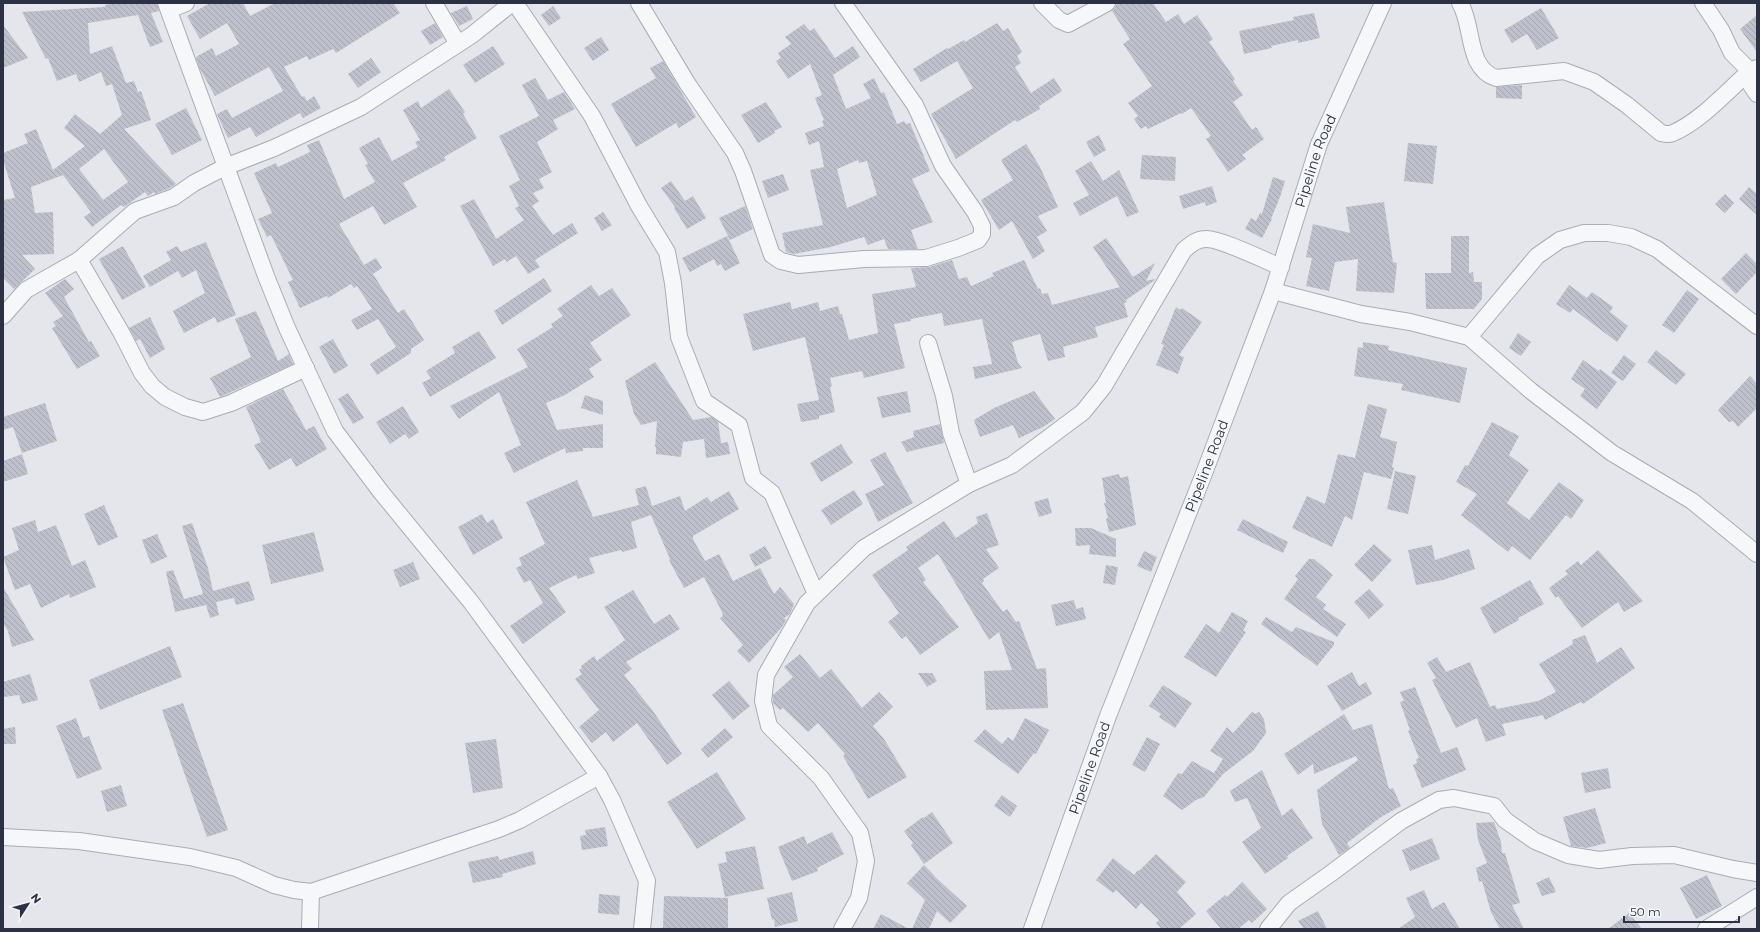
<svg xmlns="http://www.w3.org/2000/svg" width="1760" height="932" font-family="Montserrat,sans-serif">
	<defs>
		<pattern id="building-back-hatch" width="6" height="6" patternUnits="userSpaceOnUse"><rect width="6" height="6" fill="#bec1cb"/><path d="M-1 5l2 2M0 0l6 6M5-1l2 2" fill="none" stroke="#a3a6b0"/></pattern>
	</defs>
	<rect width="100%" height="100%" fill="#e4e6eb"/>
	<path fill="url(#building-back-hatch)" fill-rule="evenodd" d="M114 3H157L159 11 151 13 163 42 150 47 138 15 88 23 90 54 112 46 126 83 134 81 138 92 141 91 151 120 124 129 176 184 170 188 155 194 154 192 148 196 145 192 124 207 121 205 92 227 84 217 91 212 63 175 31 187 35 213 53 212 54 254 22 255 35 269 14 289 3 278V200L15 198 3 160V153L28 143 24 134 36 129 53 170 85 146 64 128 75 114 100 134 122 115 112 84 106 86 101 72 79 82 76 74 57 81 48 58 46 59 22 12 105 7V5ZM104 149 128 182 103 200 79 169Z
		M210 3H243L250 16 275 3H393L400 13 336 53 333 49 309 60 307 56 284 67 302 97 304 96 307 101 314 96 321 108 303 118 300 113 256 137 250 127 228 138 217 114 227 109 232 118 283 91 269 67 215 96 199 67 196 57 212 48 216 56 239 44 227 23 200 39 187 16Z
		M1116 3H1153L1166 22 1178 14 1184 24 1197 15 1213 39 1209 42 1235 79 1233 81 1243 95 1233 102 1252 130 1256 127 1264 139 1242 155 1246 159 1228 172 1206 139 1211 136 1191 108 1182 114 1181 113 1148 129 1146 126 1141 129 1134 119 1138 116 1128 103 1152 86 1123 44 1130 39 1112 11 1115 8Z
		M467 6 473 19 459 26 451 13Z
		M553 6 561 18 549 26 541 15Z
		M1541 8 1559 38 1537 50 1527 34 1512 43 1504 30Z
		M1314 13 1320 38 1298 43V40L1271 46 1272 48 1244 54 1239 31 1294 20 1293 17Z
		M1757 15V52L1740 29Z
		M435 23 443 37 430 45 421 31Z
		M997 23 1003 31 1008 28 1022 52 1017 56 1021 63 1015 67 1031 93 1054 78 1062 91 1039 106 1040 109 1017 122 1015 120 956 159 931 114 973 88 957 61 921 82 913 69 947 48 948 49 964 40 965 42Z
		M804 24 810 31 814 28 835 58 853 46 860 57 833 75 846 109 871 98 863 84 874 78 881 93 884 92 897 124 904 121 906 124 910 123 930 171 912 179 933 222 911 230 918 249H888L884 239 868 245 864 237 831 247 794 254 786 252 782 233 823 225 810 170 824 167 819 141 809 145 805 133 824 126 822 121 824 120 815 98 822 95 810 64 788 79 776 61 781 58 778 53 791 44 785 37ZM858 160 859 163 867 161 877 195 847 208 837 169Z
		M3 25 28 58 3 68Z
		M601 37 609 50 593 61 584 48Z
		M493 46 505 64 475 83 463 65Z
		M371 58 381 72 358 88 348 74Z
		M663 61 696 117 679 128 676 123 636 147 611 104 656 78 650 68Z
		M535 78 548 100 564 92 575 109 553 120 558 129 537 142 552 172 539 179 544 188 533 193 539 201 532 206 553 235 572 223 578 233 535 260 540 267 528 274 516 256 507 262 505 259 493 266 460 206 474 199 496 239 524 220 515 208 519 206 509 186 520 180 499 136 539 116 522 85Z
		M1522 85V99L1496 98V87Z
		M449 89 465 112 463 114 477 138 444 157 446 160 403 183 417 207 384 225 373 206 339 224 364 265 376 258 382 268 373 274 398 313 404 309 424 340 411 349V353L377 375 370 364 396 347 378 319 357 330 351 320 372 309 357 286 354 288 351 284 328 298 327 296 300 308 288 282 293 280 271 235 267 237 258 219 272 213 254 173 276 163 278 167 310 152 307 145 319 140 344 199 375 182 365 165 368 164 359 148 379 137 392 161 418 147 415 142 420 140 403 110 418 101 421 108Z
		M766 102 782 127 774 131 775 133 758 143 741 115Z
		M186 108 202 140 172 155 155 124Z
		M1099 135 1106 150 1094 157 1086 142Z
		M1408 143 1437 146 1433 184 1404 181Z
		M1026 144 1040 167 1058 207 1038 216 1047 231 1037 237 1045 251 1033 259 1012 221 999 230 981 200 1013 180 1001 160Z
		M1142 155 1176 157 1175 181 1140 179Z
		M1091 161 1103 181 1119 170 1139 212 1127 217 1117 196 1080 216 1073 203 1089 195 1075 171Z
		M783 174 789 190 768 198 762 181Z
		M1273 177 1285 181 1280 197 1271 219H1272L1262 238 1245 229 1251 218 1256 221 1260 213 1262 214Z
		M671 181 685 201 693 196 706 218 687 229 674 208 675 207 661 188Z
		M1212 186 1217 202 1206 206 1205 202 1183 209 1179 196Z
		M1749 187 1757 194V215L1739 199Z
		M1725 194 1734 203 1725 213 1715 204Z
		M1384 202 1393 262 1397 263 1394 293 1356 291 1358 259 1335 262 1329 291 1306 286 1312 258 1306 257 1313 224 1350 233 1346 207Z
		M745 206 753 229 730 240 719 218Z
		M603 212 612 225 602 231 594 218Z
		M727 236 740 263 725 271 721 264 717 266 714 259 690 272 682 258Z
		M1451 236H1469V273L1473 272 1474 282H1482V299L1474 309H1426L1425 273H1451Z
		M1106 238 1133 277 1155 263 1146 281 1154 279 1155 280 1126 300 1127 302 1124 303 1128 317 1095 327 1098 337 1063 347 1065 357 1048 361 1040 334 1012 342 1018 363 1022 368 975 379 973 367 992 364 982 319 944 326 942 313 911 319V321L894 324 905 368 864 378 862 371 830 378 832 386 830 387 835 412 819 416V419L801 422 797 404 819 400 805 337 753 351 743 314 790 302 792 309H793L818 302 820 311 838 306 840 314H842L849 340 878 333 872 294 916 287 911 268 929 267 952 260 959 279 967 277 971 286 994 276 992 273 1024 260 1038 289 1040 288 1042 294 1048 293 1052 305 1120 287 1093 247Z
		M206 242 236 315 217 323 215 317 184 333 173 311 205 293 196 270 182 278 178 271 150 287 143 276 171 260 166 252 177 246 181 252Z
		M123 246 146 287 122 300 99 259Z
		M1746 253 1757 264V272L1736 294 1721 279Z
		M544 278 552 291 502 325 494 311Z
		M65 279 74 289 64 297 89 342 91 341 100 356 77 369 52 328 56 326 53 322 63 316 45 293Z
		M591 285 599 296 612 288 631 315 590 343 602 360 589 369 594 377 565 395 546 403 557 430 603 424V448H583V451L566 453 565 448 514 473 504 453 521 445 499 392 459 419 450 406 528 367 517 349 553 327 551 324 563 316 557 309Z
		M1569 285 1587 298 1592 292 1613 307 1610 312 1628 326 1617 342 1573 309 1570 313 1556 304Z
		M1687 290 1699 299 1674 333 1662 325Z
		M1176 307 1180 310 1182 308 1202 322 1179 355 1184 357 1178 374 1156 365 1164 345 1161 344Z
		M256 311 278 361 289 354 293 364 220 397 210 378 251 357 235 319Z
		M150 317 165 349 150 358 140 339 136 341 129 328Z
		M479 331 496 358 430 397 422 383 431 378 426 371 455 353 452 347Z
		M1518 333 1531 342 1521 356 1509 348Z
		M333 339 348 366 334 374 319 347Z
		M1363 342 1389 346 1388 350 1467 368 1460 403 1401 390 1403 384 1354 376 1358 347 1363 348Z
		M1656 350 1686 374 1676 385 1647 362Z
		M1624 355 1636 364 1623 381 1611 373Z
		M1583 360 1599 371 1600 369 1617 382 1597 409 1580 396 1585 389 1571 379Z
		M655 362 693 420 711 417 718 422 721 443 728 442 730 454 706 458 704 439 683 442 681 457 656 454V447H655L657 421 641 425 634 414 625 381Z
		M1750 376 1757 384V408L1738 427 1733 421 1729 422 1718 410Z
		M283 389 306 430 314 426 327 449 296 467 291 458 269 470 254 445 261 442 246 407Z
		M907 391 911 412 882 418 877 397Z
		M1034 391 1055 419 1043 427 1019 438 1013 425 980 437 974 420 994 408Z
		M348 393 364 418 353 424 338 399Z
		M585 395 603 401V415L581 408Z
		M45 403 57 441 22 453 13 427 3 430V417Z
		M1368 404 1387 409 1380 437 1397 442 1392 467 1394 468 1391 479 1364 472 1352 520 1345 516 1332 547 1292 528 1307 496 1325 504 1338 454 1355 458Z
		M403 406 419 432 409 439 405 434 390 444 376 422Z
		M1492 422 1519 436 1509 455 1529 470 1507 503 1529 520 1559 482 1584 500 1571 519 1566 515 1530 560 1512 546 1508 552 1461 515 1477 494 1456 482 1465 465 1468 466Z
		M940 424 944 443 907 452 901 442 914 437 913 431Z
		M841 444 853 463 821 482 810 463Z
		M885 452 913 503 878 522 865 494 884 485 870 460Z
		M22 454 28 474 3 482V461Z
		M1395 471 1416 476 1408 514 1387 509Z
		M1119 474 1120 478 1128 476 1136 525 1109 532 1106 519 1108 518 1104 503H1106L1102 478Z
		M577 480 593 517 639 505 635 489 646 486 652 506 680 496 685 511 707 497 711 502 729 491 739 509 693 536V539L705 561 719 554 733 581 760 568 774 594 780 587 794 604 790 614 784 618 786 620 782 627 749 663 737 651 743 645 720 618 723 616 722 612 704 577 684 588 669 560 670 559 651 515 631 522 637 548 622 552 621 550 589 558 595 573 578 579 576 575 549 588 566 612 523 644 510 626 543 603 530 580 524 583 516 568 522 565 519 558 545 544 526 502Z
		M854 490 863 504 831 525 821 510Z
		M1048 498 1052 513 1039 517 1034 502Z
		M104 505 118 537 98 546 84 514Z
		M987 513 999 545 986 549 999 568 983 579 984 581 982 583 1003 612 1007 609 1016 622 1019 621 1037 669 1046 668 1048 708 986 710 984 671 1012 670 999 632 989 640 938 554 918 568 926 580 923 582 959 627 920 655 906 636 902 639 888 622 899 613 872 575 908 550 906 547 944 521 956 538 978 523 976 517Z
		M482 514 487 523 493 519 503 538 473 555 458 527Z
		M1243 519 1288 542 1283 553 1237 530Z
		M35 520 38 532 56 525 72 566 85 560 96 587 70 598 69 594 41 608 30 584 15 590 3 557 19 550 12 528Z
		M192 523 208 568 213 591 249 581 255 600 236 605 234 598 216 602 219 615 210 618 206 605 175 612 166 572 173 570 184 599 203 594 182 526Z
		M1075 528H1091L1116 539V557L1089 554 1090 545 1076 546Z
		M314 532 324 571 271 584 262 545Z
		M157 534 167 557 151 564 142 540Z
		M1374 544 1392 560 1372 582 1354 565Z
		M1432 545 1435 560 1469 549 1475 569 1443 580 1416 585 1408 550Z
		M765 546 772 558 755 567 749 555Z
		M1598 550 1643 601 1624 612 1618 602 1582 628 1558 596 1556 598 1549 588 1568 574 1565 571 1578 561 1581 565Z
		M1144 551 1157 557 1151 572 1137 566Z
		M1309 559H1314L1333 575 1316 597 1326 605 1323 609 1346 624 1337 637 1284 599 1298 579 1295 576Z
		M413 562 420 579 400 587 393 570Z
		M1106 565 1118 567 1115 585 1103 583Z
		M1530 580 1544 604 1518 618 1519 620 1494 634 1480 608Z
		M3 587 34 640 12 647 8 631 3 623Z
		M1369 589 1384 605 1369 619 1354 602Z
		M633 590 654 624 670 614 680 629 626 662 632 669 624 675 653 711 682 754 667 765 637 723 613 742 606 732 592 743 579 727 599 710 575 679 582 674 579 670 582 668 581 666 594 656 597 661 625 640 604 607Z
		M1074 600 1076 609 1083 607 1086 619 1056 626 1051 605Z
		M1232 612 1248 621 1243 631 1246 632 1216 677 1184 657 1206 624 1219 633Z
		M1266 617 1292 632 1296 627 1334 642V645L1317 666 1261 624Z
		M1585 635 1597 663 1621 647 1635 668 1583 704 1581 702 1545 720 1543 715 1502 724 1506 735 1486 742 1477 718 1456 728 1432 680 1436 678 1427 663 1437 657 1446 672 1470 662 1490 707 1495 705 1497 709 1538 701 1556 692 1539 664 1573 644 1572 640Z
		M170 646 182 677 100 710 89 680Z
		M800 654 820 678 831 669 862 708 879 692 893 707 873 726 884 739 907 777 868 799 843 756 845 754 818 723 808 732 783 708 780 710 773 703V695L793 677 784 667Z
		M1352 672 1359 686 1366 682 1372 694 1342 711 1327 686Z
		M918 673H932L937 681 927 687Z
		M30 674 38 700 22 704 19 695 3 697V682Z
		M729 681 750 706 733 720 712 695Z
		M1163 685 1192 703 1175 728 1159 717 1161 714 1149 706Z
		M1415 687 1441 753 1457 747 1466 770 1422 788 1413 765 1417 763 1416 759 1419 758 1408 731 1410 730 1400 702 1404 701 1400 692Z
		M183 703 228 830 207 837 162 710Z
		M1252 712 1255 714 1259 712 1264 719 1266 733 1253 751 1223 774 1204 797 1196 800 1182 810 1163 796 1178 773 1182 774 1192 761 1214 773 1223 759 1210 751 1227 727 1233 733Z
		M1344 714 1353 730 1372 724 1389 789 1393 788 1401 806 1381 817 1347 843 1350 848 1339 855 1322 824 1317 790 1358 760 1356 756 1314 774 1313 764 1298 775 1284 754Z
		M76 718 83 738 89 736 102 769 77 779 56 726Z
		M1025 718 1049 730 1036 754 1034 753 1018 774 974 741 985 729 1002 744 1008 737 1013 741Z
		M15 727 16 744H3V729Z
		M725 728 733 737 708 758 701 749Z
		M1147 737 1160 744 1145 772 1132 765Z
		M496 739 503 788 473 793 465 743Z
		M1608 768 1611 788 1585 793 1581 773Z
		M1262 770 1282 816 1292 808 1313 838 1287 856 1288 858 1265 874 1242 842 1261 828 1247 798 1235 802 1230 791Z
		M717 772 746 819 697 849 667 802Z
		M121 785 127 806 107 812 101 791Z
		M1002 795 1017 806 1010 817 994 806Z
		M1595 808 1606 843 1587 848 1571 846 1563 817Z
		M932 812 953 843 924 864 911 845 913 843 904 831 923 817 924 818Z
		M1494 822 1501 842 1502 853H1505L1520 903 1512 905 1524 929H1500L1491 912 1482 881 1479 882 1476 868 1487 863 1478 840 1476 823Z
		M605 827 608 846 582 850 580 836 586 835 585 830Z
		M832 832 844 854 817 868 818 871 792 881 778 847 804 836 807 844Z
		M1432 838 1440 859 1410 871 1402 850Z
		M755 846 764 889 725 897 718 864 727 862 725 852Z
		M533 851 536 864 502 874 503 877 473 883 468 862 498 856 499 860Z
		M1156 854 1186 882 1177 892 1196 914 1179 929H1162L1156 923 1159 920 1141 903 1136 909 1116 890 1113 893 1096 880 1113 858 1134 875 1138 870 1139 871Z
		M924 865 935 876H934L967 906 950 923 937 911 929 929H912L925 900 907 883Z
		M1707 875 1722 906 1696 919 1680 888Z
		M1549 877 1556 892 1542 896 1536 883Z
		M1242 882 1267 909 1252 923 1249 920 1238 929H1221L1206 911 1225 895 1227 897Z
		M1424 890 1432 909 1444 902 1460 929H1398L1415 917 1406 898Z
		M792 892 798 921 775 927 774 919 772 920 767 898Z
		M599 894 620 896 619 915 598 913Z
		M664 896 728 898V929L663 928Z
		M1318 911 1327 929H1304L1298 921Z
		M1629 913 1642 929H1608Z
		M881 914 909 929H873Z"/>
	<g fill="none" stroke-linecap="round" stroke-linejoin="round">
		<defs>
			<g id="minor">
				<path d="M166 3 266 276 287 328 335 431 381 492 471 602 599 776 612 800 647 881 642 929"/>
				<path d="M434 3 458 44"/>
				<path d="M515 3 592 116 639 206 667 252 673 283 679 337 704 401 739 425 753 478 772 493 816 594"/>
				<path d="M639 3 687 83 735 153 743 171 772 255 781 261 798 265 864 259 926 258 958 248 978 240 982 234V226L975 212 943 166 915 105 843 3"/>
				<path d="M1042 3 1059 20 1068 24 1107 3"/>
				<path d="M1460 3C1474 26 1466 68 1496 78L1564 71 1594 82 1627 105 1661 133C1665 134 1669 135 1673 133 1701 121 1727 91 1750 71L1757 68"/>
				<path d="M1703 3 1721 30 1732 53 1750 71 1751 85 1757 94"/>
				<path d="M169 10 186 3"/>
				<path d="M79 260 121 332 142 373 152 386 165 397 185 407 203 412 231 403 306 368"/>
				<path d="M1273 291 1361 314 1410 322 1469 337 1531 391 1612 453 1692 501 1757 554"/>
				<path d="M3 316 26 290 79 260 135 211 174 197 194 183 225 167 274 148 361 107 472 35 512 3"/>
				<path d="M1469 337 1537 256 1560 240 1584 233H1608L1631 237 1657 249 1757 326"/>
				<path d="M928 343 944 396 951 433 969 484"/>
				<path d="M3 837 79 841 190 857 236 868 274 885 294 890 311 892 499 829 520 820 599 776"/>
				<path d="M310 929 311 892"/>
				<path d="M842 929 859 898 866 861 860 833 821 778 769 726 763 701 766 675 807 603 864 548 969 484 1012 465 1083 412 1104 386 1184 250C1191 244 1197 239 1206 239 1219 238 1266 261 1281 267"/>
				<path id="s1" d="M1032 929 1108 716 1203 476 1273 291 1319 144 1383 3"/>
				<path d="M1268 929 1289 903 1330 874 1401 821 1439 800 1454 798 1494 806 1505 820 1535 841 1568 855 1599 860 1632 856 1674 855 1733 869 1757 873"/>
				<path d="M1706 929 1757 897"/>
			</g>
		</defs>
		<use href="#minor" stroke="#a9acb5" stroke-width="18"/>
		<use href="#minor" stroke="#f6f7f9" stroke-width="16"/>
	</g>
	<g text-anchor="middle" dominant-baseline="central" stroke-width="3" stroke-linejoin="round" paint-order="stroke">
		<g font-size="14" fill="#2c3243" stroke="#f3f5f8">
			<text stroke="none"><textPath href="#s1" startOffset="819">Pipeline Road</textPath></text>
			<text stroke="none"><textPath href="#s1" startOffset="495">Pipeline Road</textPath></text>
			<text stroke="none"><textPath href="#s1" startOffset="171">Pipeline Road</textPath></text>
		</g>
	</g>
	<rect width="1760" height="932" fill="none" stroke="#2c3243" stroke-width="8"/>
	<g transform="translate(28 904) rotate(54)" stroke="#f3f5f8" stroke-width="3" paint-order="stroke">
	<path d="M0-3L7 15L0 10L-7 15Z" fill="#2c3243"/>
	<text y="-6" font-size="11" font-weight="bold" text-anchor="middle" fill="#2c3243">N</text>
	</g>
	<path d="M1624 916v6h115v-6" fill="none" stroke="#2c3243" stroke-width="2"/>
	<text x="1630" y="916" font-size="12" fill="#2c3243" stroke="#f3f5f8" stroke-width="3" paint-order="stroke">50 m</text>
</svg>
